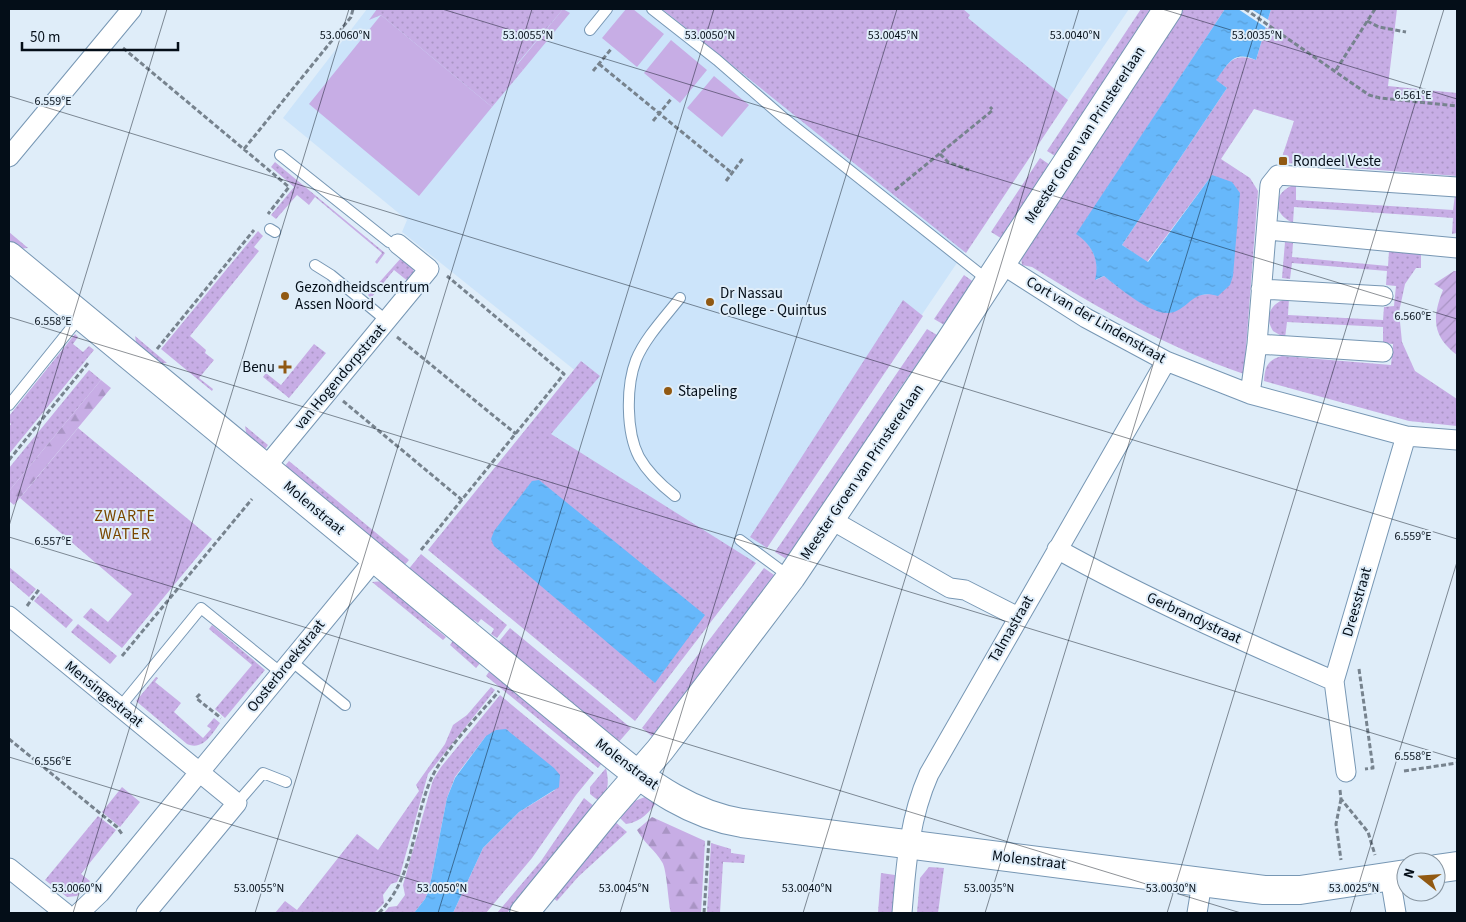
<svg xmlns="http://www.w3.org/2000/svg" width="1466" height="922" font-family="'Source Sans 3',sans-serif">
	<defs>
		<pattern id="grass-dots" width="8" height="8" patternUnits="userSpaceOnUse" patternTransform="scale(1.25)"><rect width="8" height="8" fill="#c7ade5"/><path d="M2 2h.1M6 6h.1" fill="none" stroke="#a994c4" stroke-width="1.8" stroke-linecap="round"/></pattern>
		<pattern id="forest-firs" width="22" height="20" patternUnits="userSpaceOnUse" patternTransform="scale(1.25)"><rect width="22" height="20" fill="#c7ade5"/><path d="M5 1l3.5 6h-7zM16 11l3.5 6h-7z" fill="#a994c4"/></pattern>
		<pattern id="garden-furrows" width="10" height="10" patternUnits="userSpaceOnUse" patternTransform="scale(1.25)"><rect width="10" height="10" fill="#c7ade5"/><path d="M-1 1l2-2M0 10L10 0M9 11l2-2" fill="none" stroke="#a994c4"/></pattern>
		<pattern id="water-ripples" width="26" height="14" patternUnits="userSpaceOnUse" patternTransform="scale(1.25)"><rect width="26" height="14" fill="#67b8fb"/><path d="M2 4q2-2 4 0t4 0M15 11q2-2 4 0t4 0" fill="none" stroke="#589dd6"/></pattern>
	</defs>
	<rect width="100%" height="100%" fill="#dfedf9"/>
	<path fill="#cce4fa" d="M367 9H1129L732 595 531 431 577 372 402 232 407 220 283 118Z"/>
	<path fill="url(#grass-dots)" d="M377 9H563L517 64 523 70 492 107 381 15 369 20Z
		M662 9H963L970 15 968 18 1068 100 966 253Z
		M1141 9H1147L1153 13 1100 93 1097 91 1055 156 1047 151Z
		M1183 9H1225L1077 234C1092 245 1100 260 1096 280L1104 276 1141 303 1170 313 1198 295 1210 294 1212 175 1147 262 1122 245 1227 88 1215 80C1230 62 1232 52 1256 60L1271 9H1397L1388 86 1457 93V176L1286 163 1282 157 1294 121 1254 109 1221 159 1250 178 1258 191 1244 374C1169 348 1099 309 1032 267L1022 265 1021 257 1024 248Z
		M1040 158 1053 167 1004 240 991 232Z
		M275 162 385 253 377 264 375 262 382 253 315 197 309 205 297 195 276 219 271 215 294 187 271 167Z
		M1296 184V200L1453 210 1455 195 1457 196V233L1452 234 1453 218 1294 207 1293 223C1270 212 1273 192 1296 184Z
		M258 231 263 236 254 247 259 251 190 336 206 350 205 353 214 360 199 378 213 389 212 391 161 349Z
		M9 232 28 248 17 249 9 242Z
		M1285 242 1293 243 1292 257 1388 266 1389 251H1421V268H1416L1405 284 1399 312 1402 342 1415 371 1457 399V426L1409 421 1264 381C1265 367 1267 360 1282 356L1391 365 1393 344 1383 343V327L1287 322 1285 338 1273 331C1263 315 1272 302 1289 298L1288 315 1383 320 1384 307 1394 306 1396 286 1386 285 1387 271 1292 263 1290 279 1282 278Z
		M401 258 413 267 414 274 409 282 394 270 371 298 368 295Z
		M964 275 975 283 946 326 934 319Z
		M903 300 923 316 767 548 750 537Z
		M927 329 937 335 892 400 895 403 788 560 775 552Z
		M75 334 78 337 73 344 83 352 89 346 94 350 9 454V427L11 424 9 422V416Z
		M135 336 167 363 156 364 137 348Z
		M314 344 326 353 289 398 263 377 266 373 281 385Z
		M581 361 600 376 551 434 756 563 635 721 428 550Z
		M89 370 101 380 9 491V468Z
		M245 426 268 445 263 452 247 438Z
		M78 428 212 539 122 648 83 617 91 608 108 622 132 594 20 498Z
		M289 461 409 560 403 567 283 468Z
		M421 554 507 625 497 638 491 634 494 629 481 619 478 623 474 620 471 624 407 571Z
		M9 567 36 589 29 597 9 580Z
		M764 568 777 577 654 738 642 728Z
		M384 581 429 617 426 621 446 637 443 640 372 582Z
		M41 593 73 620 66 628 34 601Z
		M78 624 117 656 110 664 71 632Z
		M212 625 265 670 225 718 215 709 252 665 209 629Z
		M510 628 631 728 617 744 496 645Z
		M454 639 482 661 476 668 450 645Z
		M491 669 602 763 598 768 486 676Z
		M156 677 158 678 155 682 181 703 174 712 203 738 211 729 207 726 214 718 220 723C212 734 203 751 187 744L136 701Z
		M491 687 495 690 428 774 400 875 397 882 391 884 383 895 384 903 374 913H275L285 901 297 910 357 834 378 850 419 791 416 785 445 744 453 725 467 715Z
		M500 695 594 773 576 795 532 858 486 913H453L483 848 519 812 555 790 486 736 455 777 447 798 429 890 425 899 414 913H384L389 907 397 906 405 895 403 885 433 780 441 767Z
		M606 768C609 782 609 790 600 802L590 794V787Z
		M122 787 140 802 120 827 102 812Z
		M645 797 658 800C650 812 641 822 626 824L617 815 627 804Z
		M584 798 595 807 507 913H497L541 861Z
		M98 816 116 830 81 874 90 881 77 896 67 897 45 880Z
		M613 820 627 832 578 877 557 901 550 896Z
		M711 843 731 849V853L745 855 744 863 723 862 720 913H707Z
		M929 867 944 868 938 913H917L920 878Z
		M881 873 895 875 894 913H878Z"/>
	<path fill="url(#forest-firs)" d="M101 380 111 388 14 505 9 501V491Z
		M652 817 705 841 701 913H671C668 902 667 869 662 862 655 850 644 843 637 830Z"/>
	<path fill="url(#garden-furrows)" d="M1454 271H1457V355C1432 336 1432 317 1443 290L1434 284Z"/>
	<path fill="#c7ade5" d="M563 9 570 13 523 70 517 65Z
		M626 9H633L664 34 637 67 602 38Z
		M381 15 492 107 419 196 309 104Z
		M671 40 707 70 680 103 644 73Z
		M714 76 749 105 722 137 687 108Z"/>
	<path fill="url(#water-ripples)" d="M1225 9H1271L1256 60C1233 50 1229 63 1216 80L1227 88 1122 245 1148 262 1212 175 1232 182 1240 193 1233 276 1230 285 1218 296C1191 288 1189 311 1169 313 1151 315 1118 287 1104 276L1095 280C1100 260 1092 245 1076 234Z
		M539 480 705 615 655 683 494 546 491 539 494 531 532 481Z
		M506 729 554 768 560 775 559 787 519 812 483 848 453 913H414L425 899 429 890 447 798 455 778 486 736 496 730Z"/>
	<path fill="#dfedf9" d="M1238 9H1251L1270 21 1268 29Z"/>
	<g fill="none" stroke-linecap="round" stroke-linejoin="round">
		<defs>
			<path id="lane" d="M652 9 717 60 785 119 989 281
				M590 30 607 9
				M280 155 389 242 398 244
				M270 229 275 232
				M315 265 331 275 387 321
				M9 405 80 317
				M675 496C661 485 648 473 639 457 626 432 626 386 636 360 645 338 665 317 680 298
				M740 540 790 577
				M290 660 345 705
				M120 707 201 608 280 672
				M237 803 263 773 286 782"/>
			<path id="street" d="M9 157 132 9
				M1267 230 1457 248
				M1000 263 1086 318 1166 361 1250 394 1406 436 1457 440
				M1261 289 1383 296
				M1257 344 1383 352
				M1250 394 1257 344 1270 185 1278 175 1457 187
				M265 468 429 269 398 244
				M830 519 950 588 965 590 1018 617
				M1057 549C1147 599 1240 640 1334 681
				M9 616 237 803 146 913
				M1346 772 1334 681 1406 436
				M9 868 65 913
				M1390 877 1396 913
				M79 913 100 893 375 559
				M902 913C906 865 909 819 929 774L1166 361
				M1197 913 1202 883"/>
			<path id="secondary" d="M9 256 613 755C651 786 692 815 742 823L1264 890H1300L1406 874
				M1436 869 1457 866
				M524 913 607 811 660 750 791 577 949 343 1168 9"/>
		</defs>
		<use href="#lane" stroke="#7797b4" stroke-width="12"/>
		<use href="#street" stroke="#7797b4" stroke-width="21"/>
		<use href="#secondary" stroke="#7797b4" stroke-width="30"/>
		<path stroke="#77838e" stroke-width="3" stroke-dasharray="5 2.5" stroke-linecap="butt" d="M1245 9 1369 95 1380 98 1457 106
			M1367 21 1379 27 1406 32
			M123 48 289 187 268 214
			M599 64 732 173
			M1336 70 1375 9
			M593 71 612 48
			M653 121 672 98
			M244 149 351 17 353 9
			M940 154 948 162 969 170
			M726 181 744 157
			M895 190 993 110 990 107
			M397 337 516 434
			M157 349 254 230
			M343 401 462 500
			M9 460 88 363
			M421 550 564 374 447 276
			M27 606 40 588
			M122 656 252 499
			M1359 669 1373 768 1365 769
			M200 694 196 698 221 718
			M9 739 117 827 122 834
			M1404 771 1457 763
			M1340 790 1341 799 1368 832 1375 855
			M1341 799 1336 824 1341 860
			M379 913C416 874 411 826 431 779 443 752 479 715 499 691
			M704 913 709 839"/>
		<use href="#lane" stroke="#fff" stroke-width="10"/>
		<use href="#street" stroke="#fff" stroke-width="19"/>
		<use href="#secondary" stroke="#fff" stroke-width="28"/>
	</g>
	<path fill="none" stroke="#040e18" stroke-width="1" stroke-opacity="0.45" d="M442 9 1457 319M1162 9 1457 99M9 96 1457 539M9 317 1457 759M9 526 167 9M9 537 1241 913M9 757 521 913M73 913 349 9M255 913 532 9M438 913 714 9M620 913 897 9M803 913 1079 9M985 913 1262 9M1167 913 1444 9M1350 913 1457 562"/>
	<g fill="#915912" stroke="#dfedf9" stroke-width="2">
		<rect x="1278" y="156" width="10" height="10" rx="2.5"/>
		<circle cx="285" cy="296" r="5"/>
		<circle cx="710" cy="302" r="5"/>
		<path d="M282.5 359.5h5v5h5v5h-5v5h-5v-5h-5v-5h5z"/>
		<circle cx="668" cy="391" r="5"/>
	</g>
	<g text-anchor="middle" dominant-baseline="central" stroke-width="4" stroke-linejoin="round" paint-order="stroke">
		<g font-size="15" fill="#040e18" stroke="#dfedf9">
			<text transform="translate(1085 135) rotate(-57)">Meester Groen van Prinstererlaan</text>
			<text transform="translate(1096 320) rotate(30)">Cort van der Lindenstraat</text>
			<text transform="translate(340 377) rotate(-50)">van Hogendorpstraat</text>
			<text transform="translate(862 472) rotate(-56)">Meester Groen van Prinstererlaan</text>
			<text transform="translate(314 508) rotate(40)">Molenstraat</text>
			<text transform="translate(1357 602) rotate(-74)">Dreesstraat</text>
			<text transform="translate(1194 618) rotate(25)">Gerbrandystraat</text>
			<text transform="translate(1011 629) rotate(-60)">Talmastraat</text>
			<text transform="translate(286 666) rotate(-51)">Oosterbroekstraat</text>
			<text transform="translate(104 694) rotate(39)">Mensingestraat</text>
			<text transform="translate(627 764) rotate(37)">Molenstraat</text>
			<text transform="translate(1029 860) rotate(7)">Molenstraat</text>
		</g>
		<g font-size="15" fill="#040e18" stroke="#dfedf9" text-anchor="start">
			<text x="1293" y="161">Rondeel Veste</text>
			<text x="295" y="287">Gezondheidscentrum<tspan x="295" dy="17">Assen Noord</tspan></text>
			<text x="720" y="293">Dr Nassau<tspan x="720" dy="17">College - Quintus</tspan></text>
			<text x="275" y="367" text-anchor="end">Benu</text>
			<text x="678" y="391">Stapeling</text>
		</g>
		<g font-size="16" letter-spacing="1" fill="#7a4700" stroke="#dfedf9">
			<text x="125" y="516">ZWARTE<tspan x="125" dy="18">WATER</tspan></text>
		</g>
	</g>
	<g font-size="12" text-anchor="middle" fill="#040e18" stroke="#dfedf9" stroke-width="4" stroke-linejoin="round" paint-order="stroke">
		<text x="345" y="39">53.0060°N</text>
		<text x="528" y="39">53.0055°N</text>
		<text x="710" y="39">53.0050°N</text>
		<text x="893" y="39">53.0045°N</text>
		<text x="1075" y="39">53.0040°N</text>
		<text x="1257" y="39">53.0035°N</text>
		<text x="1413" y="99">6.561°E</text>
		<text x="53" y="105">6.559°E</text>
		<text x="1413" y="320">6.560°E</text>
		<text x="53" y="325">6.558°E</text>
		<text x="1413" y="540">6.559°E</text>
		<text x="53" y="545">6.557°E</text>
		<text x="1413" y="760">6.558°E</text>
		<text x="53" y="765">6.556°E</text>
		<text x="77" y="892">53.0060°N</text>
		<text x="259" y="892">53.0055°N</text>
		<text x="442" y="892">53.0050°N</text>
		<text x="624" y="892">53.0045°N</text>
		<text x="807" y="892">53.0040°N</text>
		<text x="989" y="892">53.0035°N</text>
		<text x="1171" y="892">53.0030°N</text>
		<text x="1354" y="892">53.0025°N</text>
	</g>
	<rect width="1466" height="922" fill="none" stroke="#040e18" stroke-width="20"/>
	<g transform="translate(1421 877) rotate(287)"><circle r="24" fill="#dfedf9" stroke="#87949f"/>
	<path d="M0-4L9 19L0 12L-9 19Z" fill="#915912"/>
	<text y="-8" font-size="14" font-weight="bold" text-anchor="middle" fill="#040e18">N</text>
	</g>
	<path d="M22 42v8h156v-8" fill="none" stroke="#040e18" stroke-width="2.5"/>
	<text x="30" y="42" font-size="15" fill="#040e18" stroke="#dfedf9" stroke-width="4" paint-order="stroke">50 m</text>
</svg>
